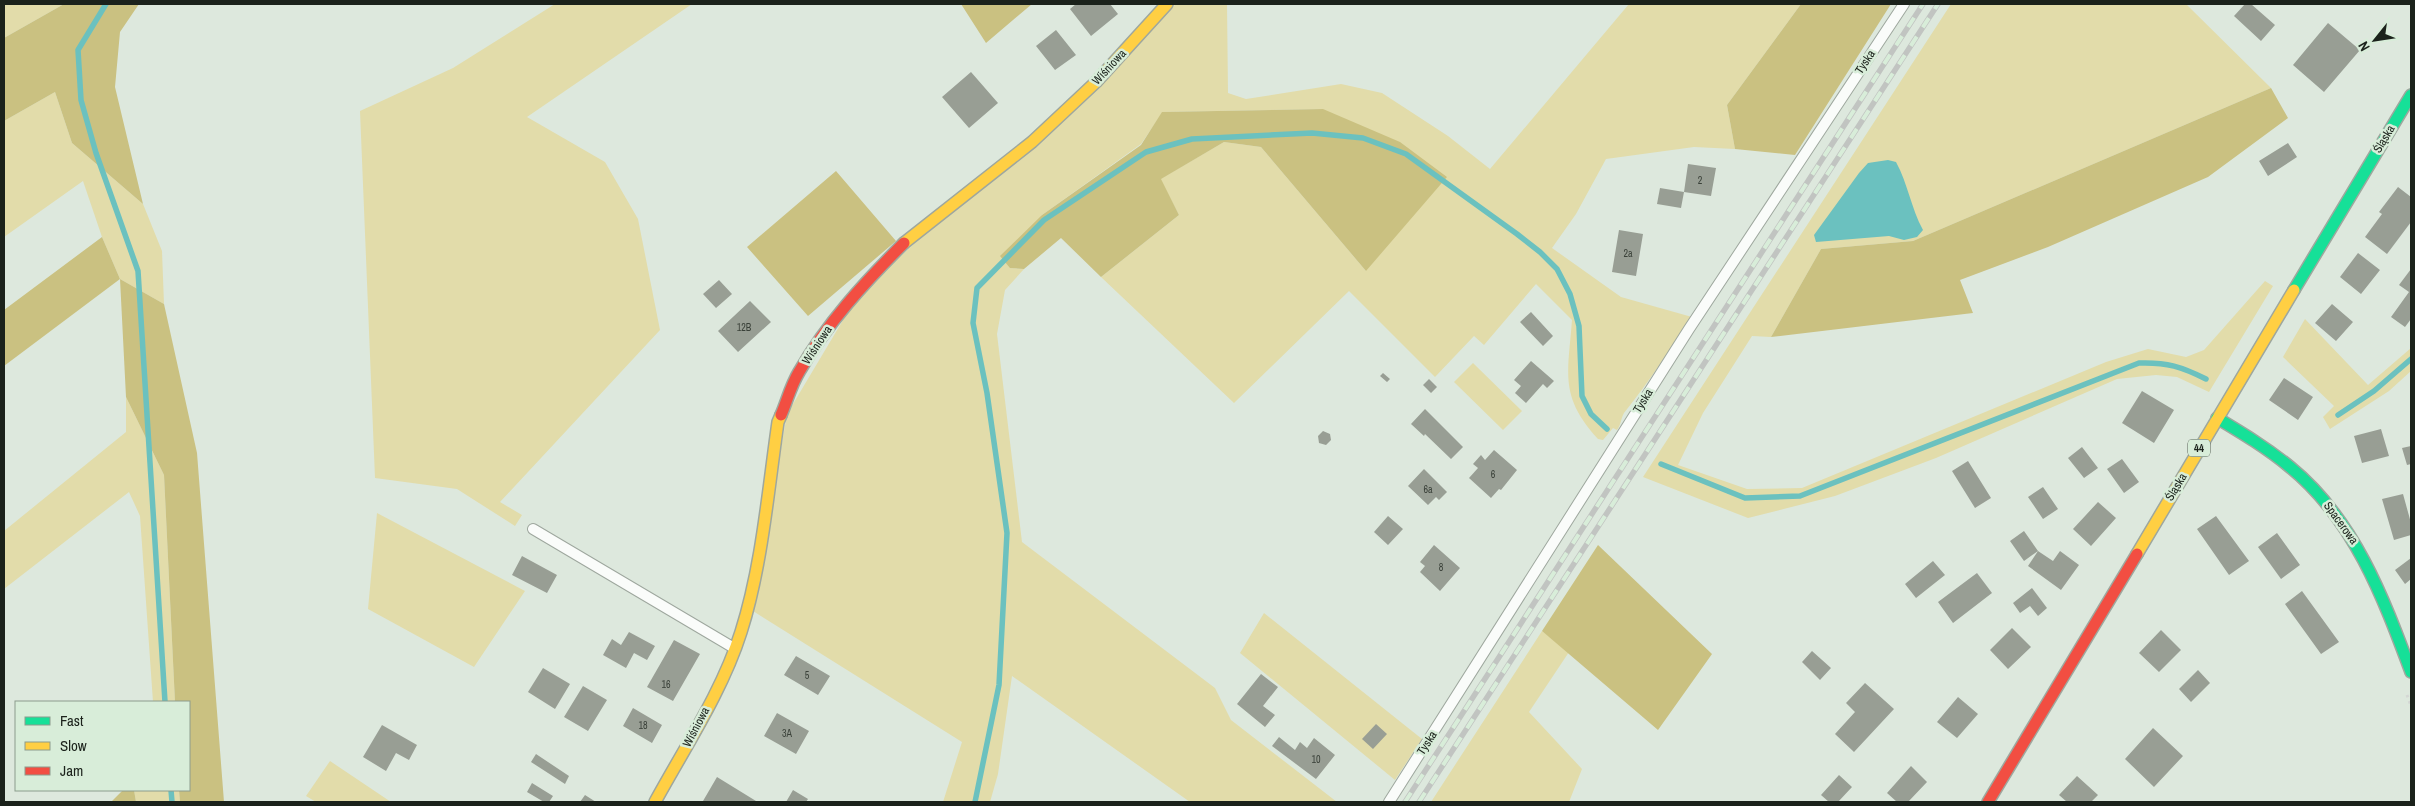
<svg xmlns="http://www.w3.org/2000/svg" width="2415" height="806" font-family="'Archivo Narrow',sans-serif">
	<rect width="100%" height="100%" fill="#dde8dd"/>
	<path fill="#e2dcaa" d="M4 4H64L4 38Z
		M555 4H692L527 117 605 162 638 219 660 330 500 502 522 515 515 526 457 489 375 478 360 111 453 68Z
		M1176 4H1227L1228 93 1246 99 1341 84 1382 93 1448 136 1490 169 1629 4H1801L1727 105 1735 149 1694 147 1606 159 1576 214 1552 248 1621 297 1692 317C1670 349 1649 382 1624 413 1621 418 1621 425 1617 430L1613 428 1603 440 1598 439C1559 396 1568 374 1572 320L1536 284 1484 345 1474 336 1435 377 1349 291 1234 403 1101 277 1179 215 1160 179 1224 142 1261 147 1366 271 1323 109 1163 112 1141 144 1042 215 1010 268 1024 269 1005 290 997 334 1022 542 1215 688 1231 720 1337 802H1190L1012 676 998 774 990 802H943L962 742 753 611 787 414 858 295Z
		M1951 4H2186L2271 88 1913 241 1821 249 1771 337 1752 336 1703 413 1678 465 1747 489 1802 488 2106 362 2148 349 2186 357 2204 350 2265 281 2273 286 2209 392 2177 377 2156 375 2117 379 1936 458 1835 496 1748 518 1643 477Z
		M55 92 72 143 143 204 162 251 164 304 120 279 102 237 83 181 4 237V121Z
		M2305 319 2368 385 2411 348V371L2389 391 2330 429 2323 417 2334 406 2283 357Z
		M1473 363 1522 411 1503 430 1454 382Z
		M126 397 164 475 175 702H153L140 516 129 492 4 589V531L126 432Z
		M377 513 525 591 474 667 368 609Z
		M1264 613 1422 739 1395 780 1240 653Z
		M1542 631 1569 652 1529 712 1582 769 1569 802H1431Z
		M330 761 391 802H316L306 796Z
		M134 790H179L180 802H136Z"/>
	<path fill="#cac181" d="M64 4H139L120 32 115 87 143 204 72 143 55 92 4 121V38Z
		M961 4H1032L986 43Z
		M1801 4H1891L1795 155 1735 149 1727 105Z
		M2271 88 2288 118 2208 177 2048 247 1960 280 1973 313 1771 337 1821 249 1913 241Z
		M1323 109 1400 142 1447 177 1366 271 1261 147 1224 142 1161 179 1179 215 1101 277 1061 238 1024 269 1010 268 1000 256 1042 215 1141 145 1162 112Z
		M836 171 896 241 808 316 747 247Z
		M102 237 120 279 164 304 197 453 224 802H180L179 790H189V702H175L164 475 126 397 120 279 4 366V310Z
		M1598 545 1712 654 1658 730 1542 631Z
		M123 790H134L136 802H111Z"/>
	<path fill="#6bc1bf" d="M1888 160 1896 162C1908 184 1911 208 1923 230L1917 237 1904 240 1889 236 1816 242 1814 235 1859 173 1868 163Z"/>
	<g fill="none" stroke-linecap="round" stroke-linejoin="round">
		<path stroke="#6bc1bf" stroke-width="5.5" d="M106 4 78 50 81 100 96 153 138 271 165 702
			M2338 415 2374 391 2411 359
			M1661 464 1745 498 1800 496 2139 363C2167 362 2182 367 2206 379
			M171 790 172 802
			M975 802 999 685 1007 533 987 393 973 323 977 288 1044 220 1146 152 1192 139 1312 133 1363 138 1406 154 1517 234 1540 252 1557 269 1570 294 1579 326 1582 396 1591 414 1607 429"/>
	</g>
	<path fill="#989e94" d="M1076 4H1110L1118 14 1091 36 1070 9Z
		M2245 4H2251L2275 25 2261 41 2234 16Z
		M2328 23 2360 50 2324 92 2293 65Z
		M1056 30 1076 55 1055 70 1036 46Z
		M971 72 998 103 969 128 942 97Z
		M2288 143 2297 157 2268 176 2259 161Z
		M1688 164 1716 168 1711 196 1684 192Z
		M2398 187 2411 197V222L2387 254 2365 237 2382 214 2379 212Z
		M1660 188 1684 192 1681 208 1657 204Z
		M1619 230 1643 234 1636 276 1612 272Z
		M2358 253 2380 270 2361 294 2340 277Z
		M2411 269V319L2405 327 2391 317 2409 292 2399 285Z
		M719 280 732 294 716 308 703 294Z
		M750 301 771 322 738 352 718 331Z
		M2332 304 2353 322 2336 341 2315 323Z
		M1531 312 1553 336 1543 346 1520 322Z
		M1531 361 1554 381 1547 388 1543 384 1526 403 1515 393 1521 386 1514 380Z
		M1383 373 1390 379 1387 382 1380 376Z
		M2284 378 2313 397 2298 420 2269 400Z
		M1429 379 1437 387 1431 393 1423 385Z
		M2142 391 2174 410 2154 443 2122 423Z
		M1425 409 1463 447 1451 459 1425 434 1424 436 1411 424Z
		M2381 429 2389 456 2362 463 2354 436Z
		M1323 431 1330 434 1331 440 1326 445 1319 443 1318 436Z
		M2411 446V464L2407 465 2402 448Z
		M2082 447 2098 468 2084 478 2068 458Z
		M1494 450 1517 470 1501 490 1499 489 1491 498 1469 478 1478 468 1473 464 1481 455 1485 460Z
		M2122 459 2139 482 2124 493 2107 469Z
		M1968 461 1991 498 1975 508 1952 471Z
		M1424 469 1447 492 1439 500 1436 497 1428 505 1408 486Z
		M2043 487 2058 509 2043 519 2028 497Z
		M2403 494 2411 523V535L2394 540 2382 499Z
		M2098 502 2116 518 2091 546 2073 529Z
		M1388 516 1403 529 1388 545 1374 532Z
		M2216 516 2249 561 2229 575 2197 529Z
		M2024 531 2038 551 2024 561 2010 541Z
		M2277 533 2300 565 2281 579 2258 547Z
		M1434 545 1460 568 1440 591 1420 572 1425 566 1420 562Z
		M2038 551 2053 561 2060 551 2079 565 2061 590 2028 566Z
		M522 556 557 575 547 593 512 575Z
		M2411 558V579L2405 584 2395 570Z
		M1933 561 1945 575 1916 598 1905 584Z
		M1977 573 1992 593 1953 623 1938 602Z
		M2032 588 2047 608 2038 616 2030 606 2020 613 2013 603Z
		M2302 591 2339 642 2321 654 2285 604Z
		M2012 628 2031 647 2008 669 1990 650Z
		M2161 630 2181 650 2159 672 2139 653Z
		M629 632 655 646 647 660 634 653 626 668 603 655 612 639 621 645Z
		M674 640 700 654 673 701 647 687Z
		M1812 651 1831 668 1820 680 1802 662Z
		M796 656 830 676 818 695 784 675Z
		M543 668 570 684 555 709 528 692Z
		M2198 670 2210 683 2191 702 2179 689Z
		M1261 674 1278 687 1263 706 1275 715 1265 727 1237 704Z
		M1865 683 1894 709 1854 752 1835 734 1855 712 1846 703Z
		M583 686 607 700 588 731 564 717Z
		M1958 697 1978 714 1957 738 1937 722Z
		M633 708 662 725 652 743 623 726Z
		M777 713 809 731 796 754 764 736Z
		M1376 724 1387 734 1373 749 1362 739Z
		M382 725 417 745 409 760 396 753 386 771 363 757Z
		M2153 728 2183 756 2154 787 2125 759Z
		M1279 737 1295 750 1300 742 1307 748 1314 738 1335 755 1316 779 1272 746Z
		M536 754 569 776 565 784 531 762Z
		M1911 766 1927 782 1908 802H1897L1887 793Z
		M1839 775 1852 787 1838 802H1829L1821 795Z
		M2077 776 2098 795 2091 802H2067L2059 795Z
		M717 777 756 801 755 802 703 801Z
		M532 783 553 796 549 802H544L527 792Z
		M793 790 808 799 806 802H786Z
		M585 795 596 802H580Z"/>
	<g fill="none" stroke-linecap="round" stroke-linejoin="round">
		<defs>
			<path id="lane" d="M533 529 734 648
				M1389 802 1689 329 1904 4"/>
			<path id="fast" d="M2294 290 2411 95
				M2217 418C2242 433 2267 448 2290 467 2354 519 2383 597 2411 672"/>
			<path id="slow" d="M904 243 1032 142 1096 82 1167 4
				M2137 554 2294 290
				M655 802C685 747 722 692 741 632 762 566 768 491 778 422L781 415"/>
			<path id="jam" d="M781 415C787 401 791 385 799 372 827 323 865 282 904 243
				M1988 802 2137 554"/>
		</defs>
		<use href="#lane" stroke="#9ea79e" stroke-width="12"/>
		<use href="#fast" stroke="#9ea79e" stroke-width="14"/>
		<use href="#slow" stroke="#9ea79e" stroke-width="14"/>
		<use href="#jam" stroke="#9ea79e" stroke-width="14"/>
		<path stroke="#d4d7d4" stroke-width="3" stroke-dasharray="2.5 4" stroke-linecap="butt" d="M2407 695 2411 706"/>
		<use href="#lane" stroke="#fafcfa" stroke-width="10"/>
		<use href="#fast" stroke="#16e098" stroke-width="11"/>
		<use href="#slow" stroke="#ffcf43" stroke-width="11"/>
		<use href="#jam" stroke="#f24e42" stroke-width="11"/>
		<defs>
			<path id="rail" d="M1405 802 1923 4
				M1419 802 1938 4"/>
		</defs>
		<use href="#rail" stroke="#c1c4c1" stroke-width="5.5"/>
		<use href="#rail" stroke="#d8edd9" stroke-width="4" stroke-dasharray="11" stroke-linecap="butt"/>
	</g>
	<g text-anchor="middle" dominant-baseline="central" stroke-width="5" stroke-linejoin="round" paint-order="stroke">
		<g font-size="10" fill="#3a4139">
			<text x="1700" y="180">2</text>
			<text x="1628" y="253">2a</text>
			<text x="744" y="327">12B</text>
			<text x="1493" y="474">6</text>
			<text x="1428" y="489">6a</text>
			<text x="1441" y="567">8</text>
			<text x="807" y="675">5</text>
			<text x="666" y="684">16</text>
			<text x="643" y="725">18</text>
			<text x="787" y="733">3A</text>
			<text x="1316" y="759">10</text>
		</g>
		<rect fill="#d8edd9" stroke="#545f54" stroke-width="1" x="2188" y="439.5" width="22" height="17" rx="4"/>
		<g font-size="11" font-weight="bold" fill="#1b221b">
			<text x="2199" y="448">44</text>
		</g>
		<g font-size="12" fill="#1b221b" stroke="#d8edd9">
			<text transform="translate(1865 62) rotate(-56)">Tyska</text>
			<text transform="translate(1109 67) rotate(-47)">Wiśniowa</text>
			<text transform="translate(2384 139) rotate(-59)">Śląska</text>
			<text transform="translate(817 345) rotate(-56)">Wiśniowa</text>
			<text transform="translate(1643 401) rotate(-58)">Tyska</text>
			<text transform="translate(2176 487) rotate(-59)">Śląska</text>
			<text transform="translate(2341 523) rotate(54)">Spacerowa</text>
			<text transform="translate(696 727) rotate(-62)">Wiśniowa</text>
			<text transform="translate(1427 743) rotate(-57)">Tyska</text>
		</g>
	</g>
	<rect width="2415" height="806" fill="none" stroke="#1b221b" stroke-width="10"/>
	<rect x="15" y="701" width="175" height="90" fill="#d8edd9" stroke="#8c9c8d"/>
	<rect x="25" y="717" width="25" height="8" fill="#16e098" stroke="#8c9c8d"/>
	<text x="60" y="726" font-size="15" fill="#1b221b">Fast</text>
	<rect x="25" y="742" width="25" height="8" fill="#ffcf43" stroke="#8c9c8d"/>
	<text x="60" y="751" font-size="15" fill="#1b221b">Slow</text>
	<rect x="25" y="767" width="25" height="8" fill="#f24e42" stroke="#8c9c8d"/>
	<text x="60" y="776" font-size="15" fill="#1b221b">Jam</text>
	<g transform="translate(2375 40) rotate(240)" stroke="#d8edd9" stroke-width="4" paint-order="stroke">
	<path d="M0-4L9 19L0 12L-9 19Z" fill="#1b221b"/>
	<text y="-8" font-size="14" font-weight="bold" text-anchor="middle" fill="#1b221b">N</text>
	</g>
</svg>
